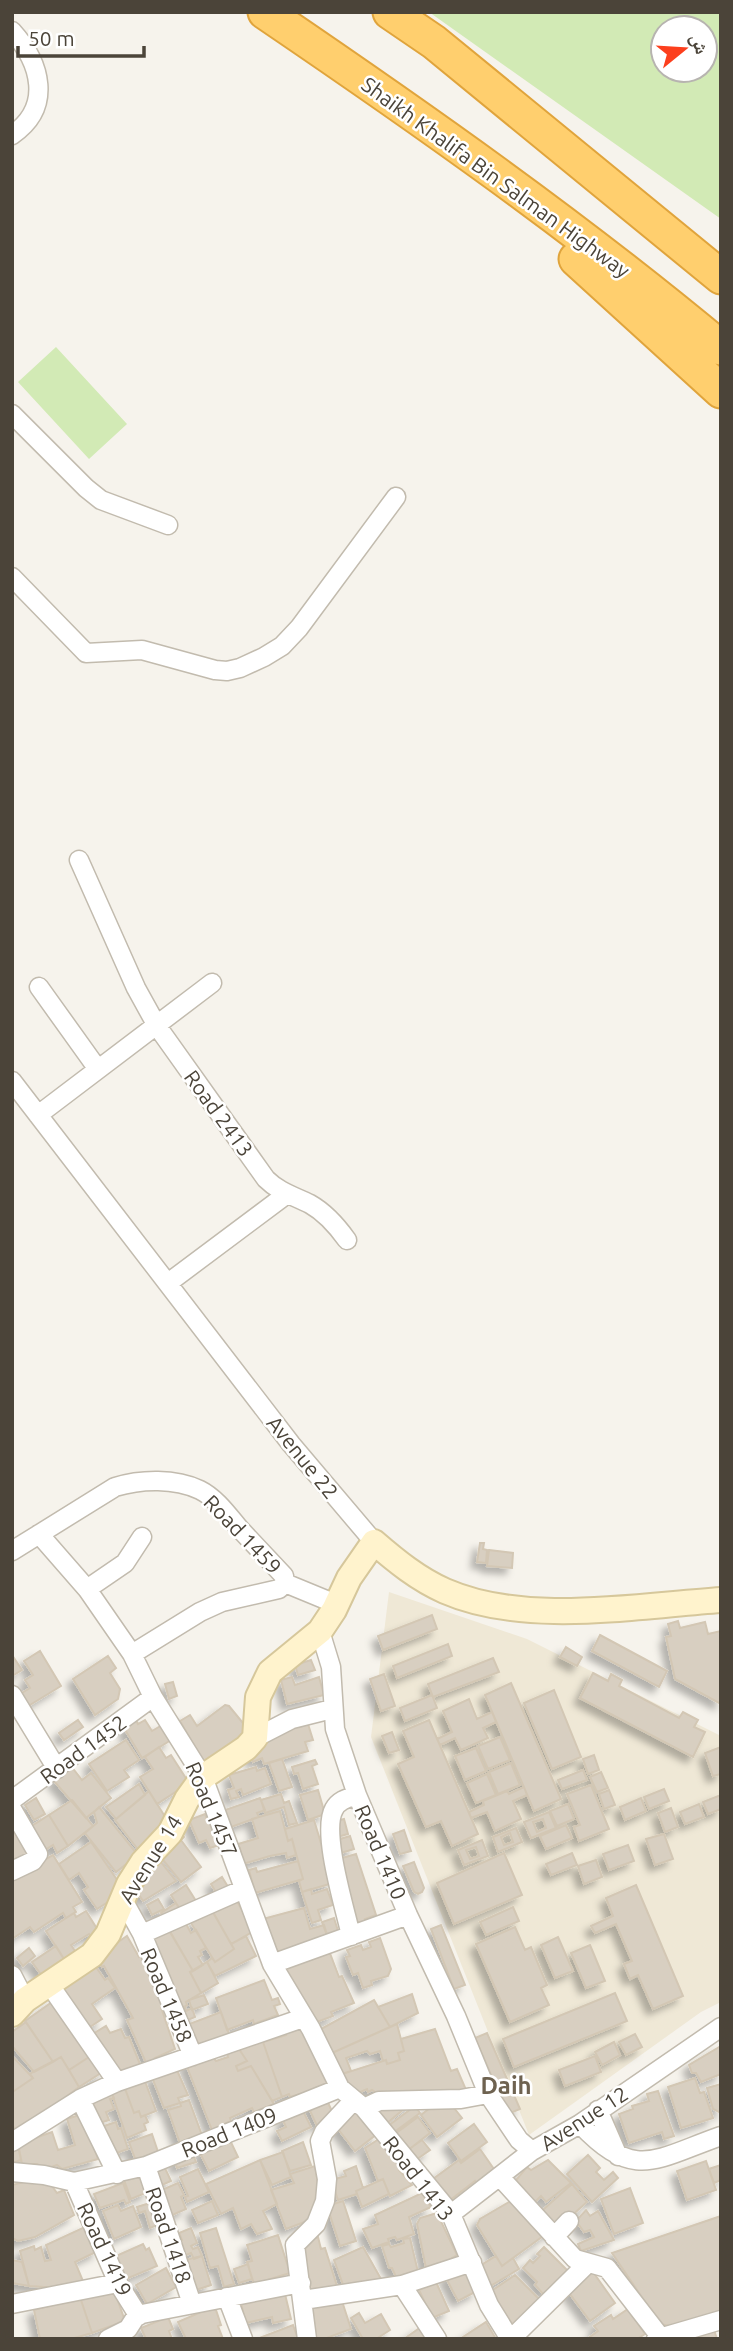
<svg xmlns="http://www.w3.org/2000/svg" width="733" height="2351" font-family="Ubuntu,'Noto Naskh Arabic',sans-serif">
	<defs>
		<filter id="shadow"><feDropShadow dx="-6" dy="6" stdDeviation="3.5" flood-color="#0004"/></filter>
	</defs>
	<rect width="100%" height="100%" fill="#f6f3ec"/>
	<path fill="#efe8d6" d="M389 1592 527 1639 721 1736V2002L701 2012 529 2135 371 1737Z"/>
	<path fill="#d2eab5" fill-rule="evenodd" d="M429 12H721V219ZM663 28H705V70H663Z
		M56 347 127 424 89 459 18 382Z"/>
	<path fill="#d8cfc1" stroke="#d3c7b4" stroke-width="2" fill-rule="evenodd" filter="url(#shadow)" d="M480 1543H484L483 1549 487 1550 486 1563 477 1562Z
		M489 1550 513 1553 512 1568 487 1566Z
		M432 1615 437 1629 383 1650 378 1636Z
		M678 1621 680 1628 705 1622 708 1634 721 1631V1704L675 1679 666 1637 671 1636 668 1624Z
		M600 1635 667 1671 659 1687 592 1651Z
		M448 1644 452 1656 397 1678 393 1666Z
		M566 1647 582 1657 577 1666 560 1657Z
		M40 1651 61 1686 25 1708 17 1696 30 1688 25 1680 33 1675 24 1661Z
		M12 1655 22 1670 12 1676Z
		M108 1656 116 1668 110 1673 120 1689 118 1699 95 1715 73 1679Z
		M493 1658 499 1672 433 1697 428 1684Z
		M311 1660 315 1670 298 1675 295 1665Z
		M593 1673 608 1681 611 1674 622 1680 619 1686 679 1718 683 1712 698 1720 694 1727 705 1732 693 1757 580 1698Z
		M384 1674 395 1706 381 1711 370 1679Z
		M292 1677 295 1685 319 1677 324 1695 287 1704 281 1680Z
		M173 1682 177 1696 169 1699 165 1684Z
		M511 1683 561 1799 534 1811 485 1695Z
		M554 1690 581 1757 552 1769 524 1703Z
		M432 1695 437 1708 405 1721 400 1708Z
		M469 1699 477 1719 492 1712 496 1722 483 1728 488 1738 461 1750 455 1738 440 1745 437 1739 452 1732 443 1711Z
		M225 1705 229 1706 247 1728 245 1733 204 1763 180 1721 190 1715 197 1726Z
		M78 1720 83 1727 64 1740 59 1733Z
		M136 1720 138 1724 145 1720 152 1731 162 1725 171 1740 142 1758 124 1728Z
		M429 1720 478 1834 452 1846 441 1821 426 1827 398 1764 414 1757 403 1731Z
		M298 1721 300 1727 308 1724 313 1740 305 1742 308 1751 264 1764 262 1758 253 1762 250 1753 256 1742Z
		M392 1732 399 1750 389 1753 382 1736Z
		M500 1737 510 1760 488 1769 478 1746Z
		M126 1740 139 1760 124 1770 129 1777 107 1791 89 1764Z
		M159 1747 166 1758 171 1755 189 1783 157 1804 140 1777 153 1769 145 1757Z
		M721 1747V1774L713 1776 705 1753Z
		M476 1748 486 1771 465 1780 455 1756Z
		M594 1755 599 1770 588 1774 583 1759Z
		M282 1759 292 1787 279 1791 269 1763Z
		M315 1760 317 1764 312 1766 318 1784 303 1789 298 1773 294 1774 292 1767Z
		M511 1763 520 1785 498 1794 489 1772Z
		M71 1766 82 1780 91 1773 111 1798 86 1818 53 1780Z
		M256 1767 257 1771 265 1768 271 1784 243 1795 241 1789 236 1791 239 1797 231 1799 228 1790 234 1788 229 1775Z
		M583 1770 587 1780 562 1789 558 1780Z
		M601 1772 608 1788 597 1792 590 1777Z
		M487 1774 496 1795 476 1803 467 1783Z
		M139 1784 145 1795 116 1819 106 1807Z
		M591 1785 609 1829 579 1841 574 1827 580 1825 567 1794Z
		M524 1787 527 1795 513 1801 521 1819 495 1831 487 1812 471 1818 469 1812 484 1805 483 1801 507 1791 509 1794Z
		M664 1789 669 1801 649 1809 644 1797Z
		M318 1790 325 1814 308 1820 300 1795Z
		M609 1790 615 1805 604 1809 599 1794Z
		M149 1791 169 1823 140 1852 115 1820Z
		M281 1794 284 1803 289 1801 297 1823 289 1825 284 1807 265 1813 261 1800Z
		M721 1795V1809L708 1814 703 1802Z
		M36 1798 45 1814 34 1820 25 1805Z
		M260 1798 265 1810 257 1813 259 1817 231 1827 225 1810Z
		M641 1798 646 1811 625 1820 620 1807Z
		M72 1800 93 1826 68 1846 49 1815Z
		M568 1804 574 1819 557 1826 550 1811Z
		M699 1804 704 1817 685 1824 680 1812Z
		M99 1807 138 1855 116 1872 85 1833 97 1823 94 1812Z
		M671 1808 678 1827 665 1832 658 1813Z
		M280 1811 288 1841 292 1839 296 1855 287 1858 286 1853 270 1856 243 1864 240 1848 236 1849 235 1845 258 1838 252 1819Z
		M549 1812 556 1828 531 1838 524 1822ZM543 1819 546 1828 537 1832 533 1822Z
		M205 1814 208 1822 211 1821 219 1845 210 1848 206 1840 199 1843 189 1820Z
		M49 1815 68 1846 57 1853 53 1845 42 1852 27 1829Z
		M344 1819 348 1834 337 1837 333 1822Z
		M314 1820 333 1883 302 1892 299 1881 303 1879 292 1839 288 1841 285 1829Z
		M566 1825 572 1838 546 1849 540 1836Z
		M516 1828 522 1842 498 1852 493 1837ZM510 1833 513 1842 504 1845 501 1837Z
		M19 1829 30 1854 12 1860V1832Z
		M404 1830 411 1851 400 1854 393 1834Z
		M180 1833 184 1837 181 1840 201 1867 181 1882 159 1855Z
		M664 1834 673 1859 655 1865 646 1839Z
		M350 1836 354 1849 341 1853 337 1840Z
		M482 1840 488 1856 464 1865 458 1850ZM476 1847 479 1856 470 1859 466 1850Z
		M91 1842 122 1887 116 1897 97 1909 84 1890 88 1887 79 1873 69 1880 59 1864Z
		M628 1845 634 1861 609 1870 603 1854Z
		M504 1853 522 1895 454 1924 437 1883Z
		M572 1853 577 1865 551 1875 546 1864Z
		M356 1854 376 1915 365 1919 366 1922 353 1926 342 1858Z
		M53 1855 82 1902 73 1907 76 1912 66 1918 63 1913 34 1932 30 1927 12 1939V1877Z
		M596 1860 602 1877 584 1884 578 1866Z
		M160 1861 176 1881 143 1901 134 1887Z
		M298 1861 303 1879 255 1893 249 1870 256 1868 257 1872Z
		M414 1862 424 1888 422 1892 418 1894 414 1892 403 1866Z
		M222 1877 230 1890 219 1897 211 1884Z
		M186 1885 196 1901 181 1911 171 1895Z
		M636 1885 683 1996 653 2009 638 1975 630 1979 624 1964 632 1961 616 1924 595 1933 591 1926 613 1916 606 1898Z
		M311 1889 312 1894 327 1889 333 1905 318 1910 321 1920 312 1923 302 1892Z
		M234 1896 254 1931 231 1944 211 1909Z
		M158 1899 164 1909 152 1915 147 1905Z
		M176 1903 180 1909 165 1919 161 1913Z
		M513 1907 519 1921 486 1935 480 1922Z
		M304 1908 310 1929 324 1925 328 1938 274 1957 263 1919Z
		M86 1911 99 1932 91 1937 89 1934 71 1945 79 1957 67 1964 46 1931 74 1913 76 1917Z
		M213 1912 234 1949 215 1962 191 1923Z
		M334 1918 339 1934 328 1938 322 1922Z
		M185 1922 191 1933 196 1930 206 1948 200 1951 202 1955 198 1957 203 1965 193 1971 170 1932Z
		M441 1925 465 1985 454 1989 431 1929Z
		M515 1927 525 1950 531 1947 547 1985 541 1988 549 2005 510 2022 476 1944Z
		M168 1928 193 1971 190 1972 201 1993 186 2002 187 2005 177 2011 148 1939Z
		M127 1936 139 1957 142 1956 163 2006 161 2007 175 2049 155 2058 157 2062 147 2065 127 2020 133 2018 104 1966 102 1967 96 1957Z
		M246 1936 256 1956 215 1976 207 1962 212 1958 215 1962 234 1949 231 1944Z
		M558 1937 573 1971 555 1978 541 1945Z
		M380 1938 391 1969 388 1976 371 1981 372 1985 363 1988 358 1973 353 1975 346 1957 350 1956 347 1950 361 1945 363 1950 371 1947 369 1942Z
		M590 1945 605 1981 586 1988 571 1953Z
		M56 1946 64 1959 42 1976 32 1962Z
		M29 1948 35 1956 23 1966 17 1958Z
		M328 1948 339 1977 342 1976 354 2003 331 2012 333 2016 309 2025 293 1981 290 1982 284 1965Z
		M91 1960 105 1980 108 1978 115 1988 92 2004 102 2019 87 2029 56 1985Z
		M207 1962 218 1983 201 1993 190 1972Z
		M264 1980 272 2000 278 1998 280 2004 274 2006 278 2015 254 2024 253 2020 227 2030 216 1998Z
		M615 1993 627 2021 514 2067 503 2039Z
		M412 1994 418 2013 390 2027 378 2007Z
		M204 1995 208 2004 192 2010 189 2000Z
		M55 2000 92 2055 69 2070 61 2057 53 2062 25 2021Z
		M374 2000 390 2027 332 2053 321 2029Z
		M185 2007 186 2011 192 2008 195 2017 183 2022 179 2010Z
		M221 2012 229 2034 192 2048 184 2026Z
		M26 2022 53 2062 34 2072 12 2046V2032Z
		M397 2024 404 2051 398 2053 400 2060 387 2064 386 2060 383 2061 380 2051 370 2054 367 2051 346 2058 351 2071 342 2074 332 2053Z
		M106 2026 110 2033 121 2029 125 2038 129 2037 142 2069 118 2076 91 2035Z
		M296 2028 305 2032 329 2084 315 2088 317 2092 308 2095 307 2092 290 2097 289 2094 282 2097 263 2042 286 2035 285 2032Z
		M435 2029 451 2071 457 2069 467 2092 386 2099 372 2090 368 2092 367 2089 351 2096 342 2074 386 2060 387 2064 400 2060 398 2053 404 2051 401 2039Z
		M487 2033 520 2109 508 2114 475 2038Z
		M635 2034 642 2047 626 2055 619 2042Z
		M258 2037 263 2042 282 2097 272 2101 251 2066 238 2071 236 2066 247 2061 239 2049Z
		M614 2042 620 2055 602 2065 595 2052Z
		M721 2046V2074L701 2082 696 2073H692L689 2065Z
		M239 2049 247 2061 236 2066 238 2071 251 2066 274 2104 254 2112 252 2108 230 2118 231 2121 212 2130 185 2062 210 2054 216 2061 228 2057 227 2053Z
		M92 2055 104 2071 79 2087 69 2070Z
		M12 2056 33 2078 14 2091 12 2089Z
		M595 2056 601 2072 565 2086 559 2070Z
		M61 2057 79 2087 50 2109 15 2130 12 2124V2089L14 2091 33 2078 30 2074 34 2071Z
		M176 2068 188 2095 178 2098 180 2103 164 2108 152 2077Z
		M143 2076 156 2111 141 2117 139 2111 134 2113 123 2083Z
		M695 2078 700 2093 704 2092 713 2118 681 2128 668 2087Z
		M123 2083 134 2113 139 2111 141 2117 145 2115 148 2122 144 2124 146 2130 127 2138 110 2088Z
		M721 2084V2113L713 2109 707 2088Z
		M111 2091 114 2098 110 2099 114 2109 106 2112 109 2120 96 2124 87 2099Z
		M658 2091 674 2136 664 2139 662 2132 629 2143 619 2114 633 2109 632 2106 649 2101 647 2094Z
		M325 2096 335 2118 317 2126 307 2104Z
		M189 2100 203 2138 181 2146 168 2110 181 2106 180 2103Z
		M440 2100 450 2103 462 2118 437 2137 421 2115Z
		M411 2103 386 2124 373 2108Z
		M415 2106 420 2113 393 2133 388 2126Z
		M356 2108 377 2134 355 2151 335 2125Z
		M302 2109 311 2127 282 2141 277 2131 286 2127 282 2118Z
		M82 2114 98 2159 62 2169 57 2165 46 2169 37 2164H22L18 2144 52 2132 58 2150 75 2145 67 2119Z
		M418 2117 430 2133 407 2151 395 2134Z
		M116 2122 118 2129 121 2128 128 2149 111 2155 101 2127Z
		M474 2124 487 2142 461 2161 448 2143Z
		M152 2134 159 2155 137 2164 129 2142Z
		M228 2136 238 2157 209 2171 199 2151Z
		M379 2139 402 2168 399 2170 412 2185 390 2196 383 2179 378 2181 365 2148Z
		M422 2140 430 2150 413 2162 405 2152Z
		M303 2142 311 2165 290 2171 282 2151Z
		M18 2146 21 2160 12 2163V2147Z
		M480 2149 496 2172 478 2185 475 2181 449 2201 433 2179 459 2160 461 2163Z
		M192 2152 196 2162 177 2168 174 2159Z
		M283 2152 291 2177 272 2185 260 2160Z
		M588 2155 600 2168 596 2172 604 2180 613 2172 618 2178 592 2202 567 2174Z
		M260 2160 277 2204 263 2211 272 2229 257 2234 251 2224 241 2229 233 2208 221 2214 206 2184Z
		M548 2160 571 2183 546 2202 541 2196 534 2203 516 2180 527 2167 531 2170Z
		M706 2161 716 2190 687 2200 677 2171Z
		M163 2164 171 2181 155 2188 148 2171Z
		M721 2165V2180L714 2183 709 2169Z
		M315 2166 319 2190 310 2220 286 2229 271 2190 294 2183 290 2174Z
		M356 2166 363 2188 356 2191 357 2194 338 2200 331 2180 346 2176 344 2171Z
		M198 2169 209 2192 187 2202 185 2197 188 2196 180 2177Z
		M141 2174 148 2192 131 2199 124 2180Z
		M40 2178 49 2182 57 2193 64 2190 74 2215 35 2237 18 2241 12 2238V2185Z
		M383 2179 389 2194 362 2207 356 2191Z
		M123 2183 130 2202 126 2204 124 2200 100 2208 94 2194Z
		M178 2183 184 2195 181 2197 186 2209 168 2217 157 2192Z
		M572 2184 587 2202 551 2234 536 2216Z
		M630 2188 643 2223 614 2234 601 2199Z
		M422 2193 431 2207 409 2217 414 2234 397 2240 395 2237 388 2239 389 2242 372 2248 363 2229 378 2224 375 2215Z
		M212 2201 218 2215 198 2223 192 2210Z
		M343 2201 356 2241 340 2246 327 2206Z
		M153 2202 160 2224 150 2228 145 2211 139 2213 137 2207Z
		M509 2202 516 2204 546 2234 502 2266 477 2225 480 2219Z
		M118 2205 121 2211 133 2206 141 2227 114 2239 103 2211Z
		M586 2210 590 2216 598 2211 614 2240 581 2251 578 2244 594 2237 590 2230 584 2232 576 2221Z
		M437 2213 457 2255 427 2273 417 2224 420 2218Z
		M721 2216V2312L670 2326 660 2324 612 2253Z
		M87 2226 98 2251 75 2262 83 2281 60 2288 29 2286 20 2251 34 2246 35 2250 41 2247 45 2261 51 2260 46 2245Z
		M191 2228 197 2243 191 2246 193 2249 198 2247 202 2256 194 2259 191 2253 178 2258V2242L182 2240 179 2233Z
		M216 2228 234 2284 224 2287 218 2266 210 2268 200 2233Z
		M278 2235 290 2273 254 2284 247 2262 252 2261 247 2245Z
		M318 2237 321 2249 325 2248 337 2286 311 2294 296 2243Z
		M410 2238 418 2272 397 2279 392 2268H389L382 2246 389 2244 391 2247 404 2243 403 2239Z
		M143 2244 146 2250 149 2248 157 2266 126 2279 116 2256Z
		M12 2245V2260L22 2262 29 2286 12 2283Z
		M363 2247 381 2279 345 2290 334 2260Z
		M544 2247 568 2271 544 2295 535 2285 537 2282 523 2268 530 2260 533 2263 540 2256 537 2254Z
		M202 2256 211 2285 193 2291 181 2261Z
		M496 2256 502 2266 513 2258 519 2269 487 2288 478 2267Z
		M248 2264 252 2279 239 2283 234 2269Z
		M465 2267 477 2291 458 2301 445 2276Z
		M166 2268 176 2287 147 2304 136 2285Z
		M593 2272 615 2303 590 2321 567 2290Z
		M515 2275 543 2303 516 2330 487 2294Z
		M436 2282 449 2311 432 2318 419 2290Z
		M114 2290 125 2321 92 2333 80 2297Z
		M284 2290 291 2319 273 2323 272 2317 246 2323 240 2300Z
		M80 2297 92 2333 71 2339H40L34 2310Z
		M341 2298 351 2329 324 2339H313L309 2306Z
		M210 2308 216 2310 221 2325 218 2326 223 2339H186L178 2322Z
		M628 2309 645 2334 637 2339H587L598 2331 594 2326 611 2315 613 2319Z
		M359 2313 365 2323 381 2314 390 2330 376 2339H363L351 2318Z
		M168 2317 173 2329 169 2331 172 2339H146L141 2328Z
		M486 2322 496 2339H460Z
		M293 2325 298 2339H257Z
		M421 2327 428 2339H404Z
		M714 2330 717 2339H696L695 2336Z"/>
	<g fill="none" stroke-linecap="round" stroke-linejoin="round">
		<defs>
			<path id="street" d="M12 31C41 63 53 107 12 135
				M12 414 86 488 101 500 168 525
				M12 577 86 653 142 650 215 670 227 671 240 668 264 657 282 646 299 628 396 497
				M79 860 136 988 157 1026 266 1179C279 1192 294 1196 310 1204 326 1213 337 1226 347 1240
				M39 987 97 1068
				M12 1081 291 1444 374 1542
				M38 1115 212 983
				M168 1283 287 1194
				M39 1534 87 1589 132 1654 153 1697 203 1777 272 1964 311 2029 340 2088 364 2108 451 2214 489 2305 510 2339
				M12 1551 115 1487C141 1479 175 1478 200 1490 216 1498 228 1515 239 1528 254 1544 269 1560 284 1576L285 1583 279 1589 222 1602 200 1612 132 1654
				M285 1583 336 1604
				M87 1589 125 1563 142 1537
				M320 1631 331 1667 335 1729 357 1795 408 1915 456 2016 488 2094 519 2140 532 2151
				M12 1695 57 1769
				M255 1738 292 1719 332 1709
				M12 1800 153 1697
				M12 1809 38 1854 33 1861 12 1871
				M122 1898 142 1934 193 2056
				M142 1934 244 1889
				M351 1936C345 1908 321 1832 334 1809 339 1800 348 1798 357 1795
				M272 1964 408 1915
				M12 1975 25 2000
				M49 1984 117 2082
				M80 2099 117 2174
				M364 2108 379 2101 461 2099 488 2094
				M598 2110 618 2156
				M580 2124C635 2182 655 2159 721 2136
				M12 2142 80 2099 117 2082 303 2018
				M146 2166 192 2304
				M12 2172 44 2175 74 2182 146 2166 340 2088
				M500 2177 575 2259 607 2268 662 2339
				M74 2182 118 2283 138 2315
				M451 2214 532 2151 580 2124 721 2027
				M554 2237 569 2221
				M402 2285 437 2339
				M227 2297 243 2339
				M303 2300 402 2285 472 2262
				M12 2304 118 2283
				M108 2339 128 2329 135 2318 142 2314 301 2283
				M307 2339 295 2245 316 2224 325 2201 327 2179 320 2141 324 2132 354 2100
				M511 2339 587 2264
				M656 2339 721 2320"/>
			<path id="secondary" d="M12 2014 25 2000 92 1955 108 1934 129 1884 143 1862 170 1833 187 1799 203 1777 246 1748 255 1738 258 1697 270 1672 320 1631 334 1610 349 1578 374 1542C396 1561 418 1579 445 1591 525 1626 635 1606 721 1600"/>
			<path id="highway" d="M265 12C421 118 576 227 721 348
				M390 12 434 42 721 277
				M576 259 721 391"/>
		</defs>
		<use href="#street" stroke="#c2bbae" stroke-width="21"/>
		<use href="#secondary" stroke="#d6c79b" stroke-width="28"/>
		<use href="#highway" stroke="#e0a43c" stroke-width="37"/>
		<use href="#street" stroke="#fff" stroke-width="18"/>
		<use href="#secondary" stroke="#fff3cd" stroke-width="24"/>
		<use href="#highway" stroke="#ffcf6e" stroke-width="33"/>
	</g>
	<g text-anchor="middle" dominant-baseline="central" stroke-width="5" stroke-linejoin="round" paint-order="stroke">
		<g font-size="21" fill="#4b4439" stroke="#fff">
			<text transform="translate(496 177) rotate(36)">Shaikh Khalifa Bin Salman Highway</text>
			<text transform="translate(219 1113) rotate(54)">Road 2413</text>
			<text transform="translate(303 1457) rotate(51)">Avenue 22</text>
			<text transform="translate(243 1534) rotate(46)">Road 1459</text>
			<text transform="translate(83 1749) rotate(-36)">Road 1452</text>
			<text transform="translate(212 1809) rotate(67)">Road 1457</text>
			<text transform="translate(381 1852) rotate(67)">Road 1410</text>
			<text transform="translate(150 1859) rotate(-58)">Avenue 14</text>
			<text transform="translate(167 1995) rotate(67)">Road 1458</text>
			<text transform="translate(584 2118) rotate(-33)">Avenue 12</text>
			<text transform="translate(229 2132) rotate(-22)">Road 1409</text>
			<text transform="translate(419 2178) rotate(52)">Road 1413</text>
			<text transform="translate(169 2235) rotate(71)">Road 1418</text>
			<text transform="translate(105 2249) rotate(65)">Road 1419</text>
		</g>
		<g font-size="24" font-weight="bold" fill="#6e6250" stroke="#fff">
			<text x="506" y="2085">Daih</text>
		</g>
	</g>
	<rect width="733" height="2351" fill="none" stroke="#4b4439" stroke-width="28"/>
	<g transform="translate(684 49) rotate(72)"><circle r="33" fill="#ffffff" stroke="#b7b4b0" stroke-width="2"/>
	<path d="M0-5L12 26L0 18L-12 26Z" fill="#fc3f1d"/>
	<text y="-10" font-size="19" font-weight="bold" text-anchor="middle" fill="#4b4439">ش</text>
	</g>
	<path d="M18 46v10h126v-10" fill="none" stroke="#4b4439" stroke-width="3.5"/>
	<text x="28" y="46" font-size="21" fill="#4b4439" stroke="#ffffff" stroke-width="5" paint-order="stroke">50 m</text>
</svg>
